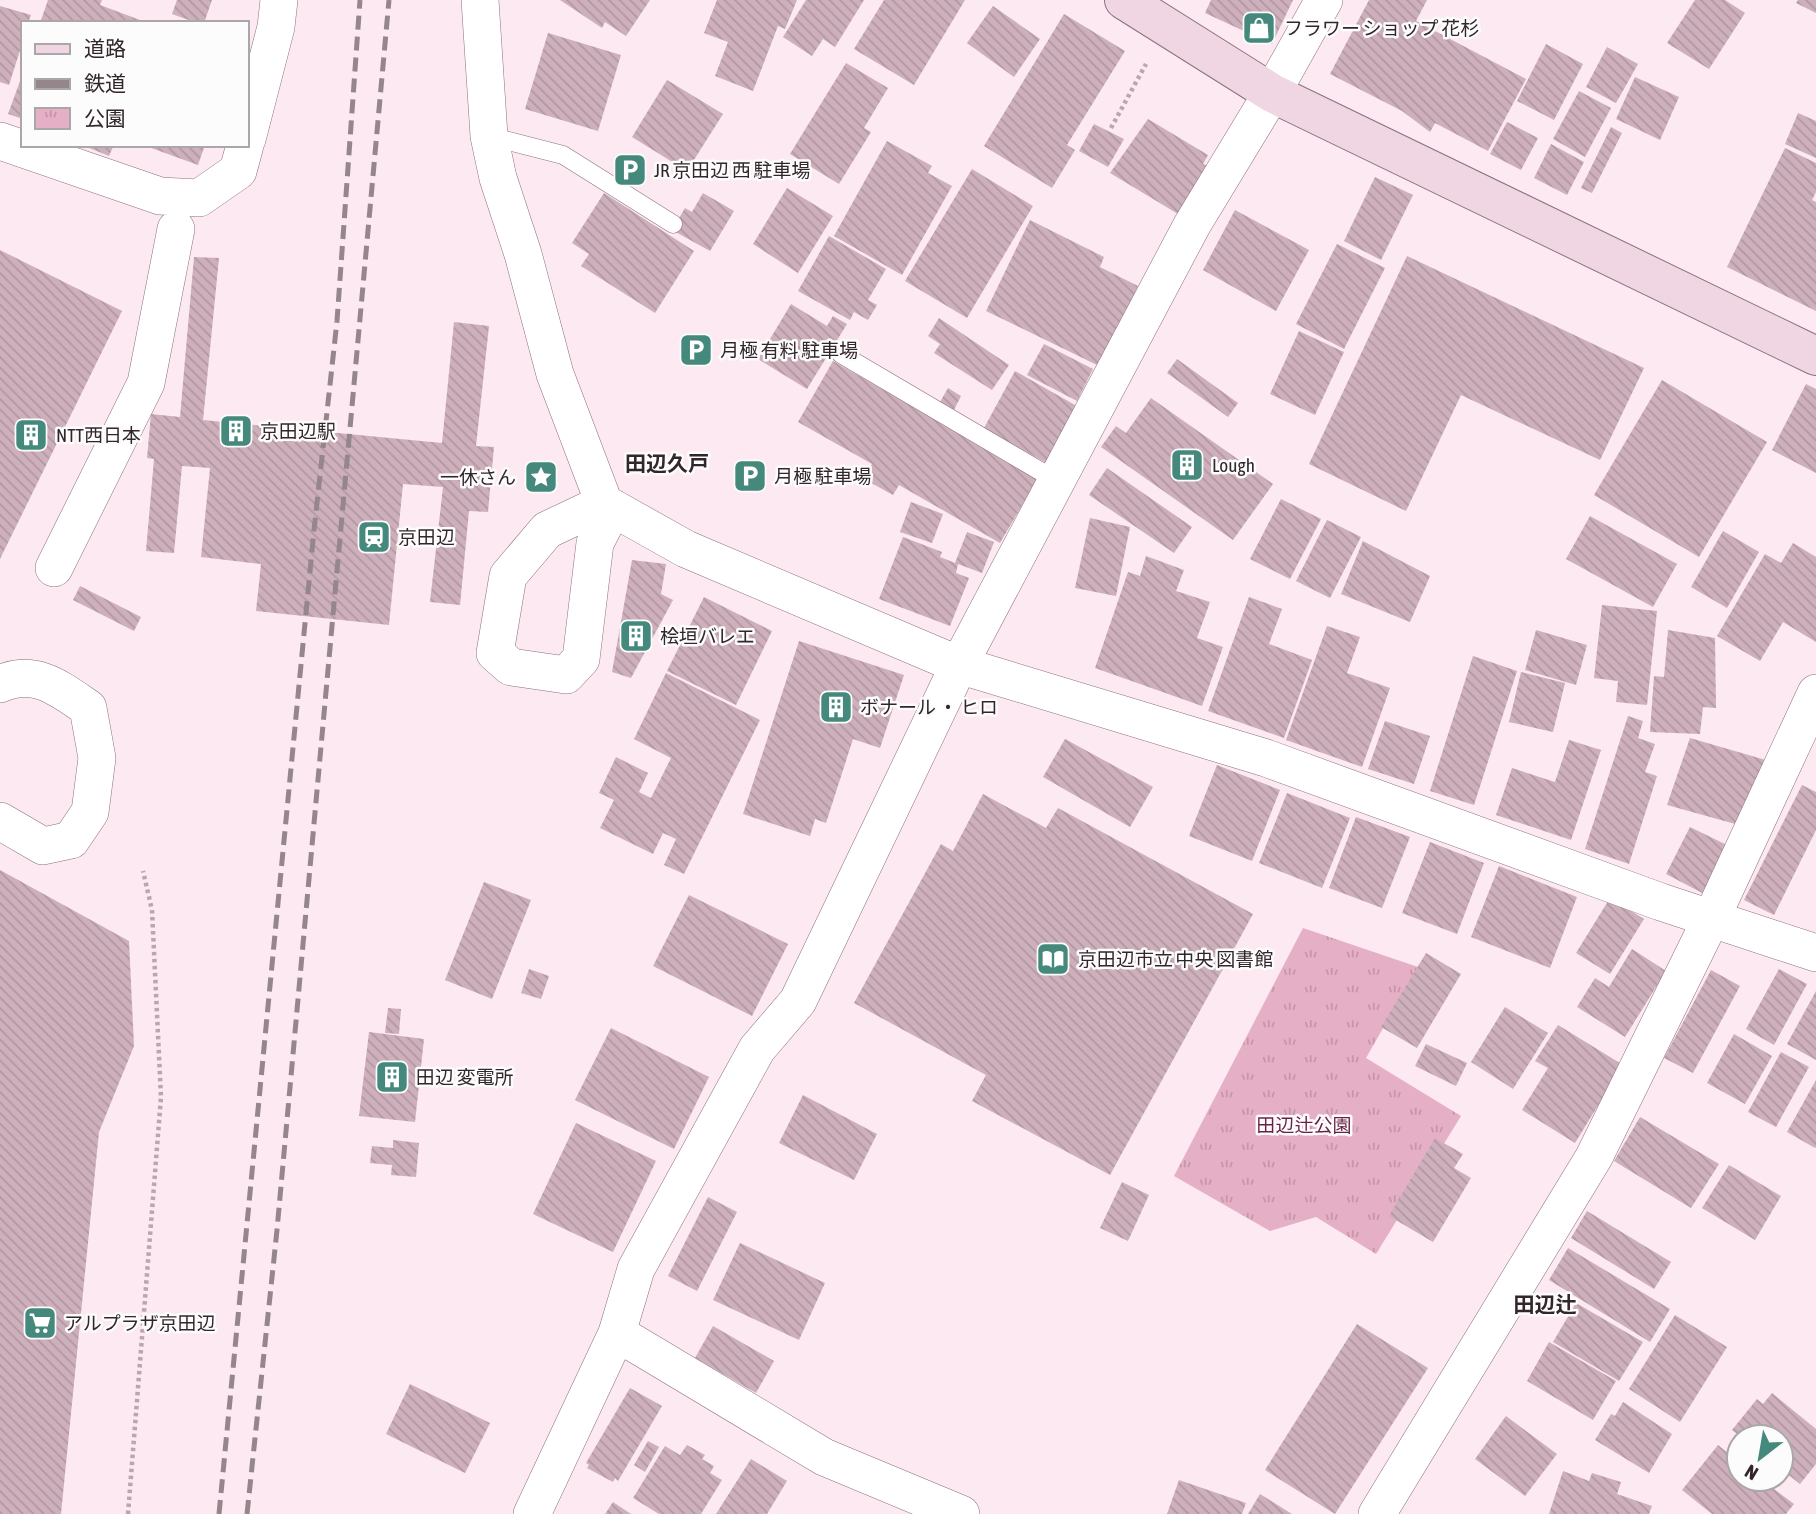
<svg xmlns="http://www.w3.org/2000/svg" width="1816" height="1514" font-family="'Asap Condensed','Noto Sans JP',sans-serif">
	<defs>
		<pattern id="park-tufts" width="24" height="20" patternUnits="userSpaceOnUse" patternTransform="scale(1.75)"><rect width="24" height="20" fill="#e5afc6"/><path d="M3 7l-1-3M5 7V3M7 7l1-3M15 17l-1-3M17 17v-4M19 17l1-3" fill="none" stroke="#c596aa"/></pattern>
		<pattern id="building-back-hatch" width="6" height="6" patternUnits="userSpaceOnUse" patternTransform="scale(1.75)"><rect width="6" height="6" fill="#ceb0bc"/><path d="M-1 5l2 2M0 0l6 6M5-1l2 2" fill="none" stroke="#b197a2"/></pattern>
	</defs>
	<rect width="100%" height="100%" fill="#fce9f1"/>
	<path fill="url(#park-tufts)" d="M1303 928 1418 967 1366 1058 1461 1116 1376 1254 1316 1217 1270 1231 1174 1176Z"/>
	<path fill="url(#building-back-hatch)" d="M48 0H102L100 5 148 23H40Z
		M177 0H212L204 23H197L172 14Z
		M560 0H650L626 36 605 22 602 28Z
		M717 0H797L785 29 778 26 753 91 715 76 728 42 704 33Z
		M806 0H864L835 47 823 39 812 56 783 37Z
		M884 0H965L914 85 854 49Z
		M1211 0H1293L1272 44 1205 13Z
		M1369 0H1427L1416 21 1526 79 1488 151 1435 123 1430 132 1402 111 1330 74Z
		M1695 0H1725L1745 13 1709 69 1667 43Z
		M1798 0H1816V13L1796 3Z
		M0 6 31 15 28 23H23V41L9 85 0 82Z
		M993 6 1040 39 1014 77 967 43Z
		M1064 14 1125 51 1067 145 1075 150 1052 188 984 146Z
		M548 33 621 55 598 131 525 109Z
		M1546 44 1583 64 1554 120 1517 101Z
		M1607 47 1638 64 1616 103 1586 87Z
		M846 63 888 88 864 128 871 132 839 184 790 154Z
		M23 73V119L8 114Z
		M1635 77 1679 97 1660 140 1616 119Z
		M667 80 723 114 687 171 632 137Z
		M1579 91 1611 108 1585 157 1553 139Z
		M1798 113 1816 121V158L1785 144Z
		M1148 119 1208 155 1203 164 1207 166 1178 214 1110 173Z
		M1507 122 1538 138 1521 170 1490 154Z
		M1094 124 1124 139 1108 167 1079 151Z
		M1611 127 1622 133 1592 193 1581 188Z
		M887 141 932 166 928 173 952 186 902 275 834 236Z
		M1551 144 1584 162 1567 195 1534 178Z
		M82 145H114L109 156Z
		M143 145H205L198 165Z
		M1785 148 1816 163V192L1812 200 1816 202V311L1727 267Z
		M972 169 1033 206 967 318 905 281Z
		M1375 177 1413 195 1381 260 1344 241Z
		M787 188 833 216 798 273 753 244Z
		M604 193 694 251 655 313 581 266 589 254 572 243Z
		M703 193 734 211 710 251 672 230 685 208 692 212Z
		M1235 210 1309 250 1276 311 1203 270Z
		M1030 220 1104 257 1100 267 1138 286 1099 366 986 311Z
		M829 236 886 269 868 300 877 305 868 320 854 312 850 320 798 291Z
		M1337 244 1385 268 1344 349 1296 324Z
		M0 250 122 311 0 559Z
		M1407 256 1644 368 1600 460 1461 395 1406 511 1309 464Z
		M194 257 219 258 203 420 442 443 454 322 489 326 476 446 494 447 488 512 469 511 460 605 430 602 443 487 403 484 389 625 256 611 261 564 201 557 210 468 182 466 174 553 146 551 154 459 147 458 151 414 180 417Z
		M791 304 827 326 833 316 847 324 807 389 758 359Z
		M939 318 1009 365 992 390 934 353 940 344 928 336Z
		M1299 331 1344 352 1315 415 1270 394Z
		M1044 344 1093 369 1077 401 1027 375Z
		M1177 359 1238 403 1228 417 1167 373Z
		M833 361 1038 478 1000 543 899 485 893 495 864 479 872 464 798 422Z
		M1015 371 1082 409 1050 465 984 428Z
		M1662 380 1767 442 1699 557 1594 495Z
		M1806 384 1816 389V473L1772 450Z
		M948 388 961 396 954 410 940 402Z
		M1151 398 1273 484 1233 540 1101 447 1116 426 1126 433Z
		M1107 468 1192 527 1174 553 1089 495Z
		M1281 499 1321 519 1290 579 1250 559Z
		M911 502 943 514 932 543 900 532Z
		M1590 516 1677 564 1653 607 1566 559Z
		M1090 518 1130 527 1116 596 1075 588Z
		M1327 520 1361 537 1330 598 1296 581Z
		M1723 531 1759 552 1727 608 1691 587Z
		M967 532 994 542 982 573 958 564 956 573 969 578 950 626 879 599 903 537 942 552 940 557 955 563Z
		M1363 541 1430 576 1410 622 1341 594Z
		M1793 543 1816 557V642L1783 622 1760 661 1717 636 1765 554 1781 563Z
		M1146 556 1184 570 1176 591 1210 602 1197 638 1223 647 1202 706 1095 668 1128 572 1140 576Z
		M632 560 666 564 661 594 673 600 631 678 612 672Z
		M80 586 141 617 134 631 73 600Z
		M704 597 772 631 736 705 667 671Z
		M1249 597 1282 609 1269 644 1312 660 1284 738 1208 711Z
		M1602 605 1657 611 1647 705 1616 702 1618 681 1594 678Z
		M1327 626 1360 637 1347 673 1390 688 1362 767 1286 740Z
		M1536 630 1587 645 1576 685 1525 670Z
		M1668 630 1715 638 1716 708 1703 707 1700 734 1650 732 1654 676 1664 677Z
		M799 641 904 675 880 748 853 739 826 823 815 819 810 836 743 814Z
		M1473 656 1517 671 1474 805 1430 791Z
		M1521 672 1565 683 1553 732 1509 722Z
		M666 673 760 720 684 874 664 865 676 839 663 833 653 854 600 828 614 800 599 793 616 757 648 773 639 792 651 798 671 758 634 739Z
		M1628 716 1643 721 1638 738 1655 744 1645 772 1657 776 1629 864 1585 849Z
		M1385 721 1430 736 1414 784 1368 769Z
		M1690 738 1776 763 1746 827 1667 805Z
		M1065 739 1153 787 1130 827 1043 777Z
		M1569 740 1601 750 1571 840 1496 815 1512 768 1555 782Z
		M1217 765 1280 790 1252 861 1189 836Z
		M1802 785 1816 792V830L1774 915 1744 900Z
		M1287 793 1350 818 1322 888 1259 863Z
		M983 794 1046 828 1058 808 1253 914 1110 1175 972 1101 986 1075 854 1003 941 844 953 851Z
		M1356 817 1410 837 1382 908 1329 888Z
		M1690 827 1733 848 1708 896 1666 874Z
		M1430 842 1484 863 1457 934 1402 913Z
		M1499 866 1577 897 1550 968 1471 937Z
		M0 870 129 941 134 1046 99 1132 61 1514H0Z
		M484 882 531 900 492 999 445 980Z
		M689 895 788 944 752 1016 653 966Z
		M1610 898 1644 919 1610 974 1576 953Z
		M1632 949 1666 971 1625 1037 1577 1007 1595 978 1609 987Z
		M1426 953 1461 974 1417 1048 1381 1027Z
		M529 969 549 976 541 999 521 993Z
		M1779 969 1807 984 1774 1045 1746 1029Z
		M1711 970 1740 986 1693 1073 1664 1058Z
		M1816 991V1060L1787 1044Z
		M1505 1007 1548 1033 1513 1089 1471 1062Z
		M388 1008 401 1009 399 1034 385 1033Z
		M1558 1025 1623 1065 1575 1143 1522 1110 1548 1068 1535 1061Z
		M611 1028 709 1077 674 1149 575 1100Z
		M369 1032 424 1039 415 1122 359 1116Z
		M1734 1034 1772 1056 1745 1104 1707 1083Z
		M1426 1044 1467 1063 1456 1086 1415 1066Z
		M1781 1052 1809 1067 1776 1127 1748 1112Z
		M1816 1080V1147L1815 1148 1787 1132Z
		M803 1095 877 1134 854 1180 779 1143Z
		M1640 1117 1719 1164 1691 1208 1614 1161Z
		M576 1123 656 1161 613 1252 533 1214Z
		M1435 1138 1463 1154 1454 1168 1471 1178 1433 1242 1389 1216Z
		M393 1140 419 1143 416 1177 391 1175 392 1165 370 1163 372 1146 393 1148Z
		M1729 1165 1781 1196 1755 1240 1702 1208Z
		M1122 1182 1149 1195 1128 1241 1100 1228Z
		M708 1197 737 1212 697 1291 668 1276Z
		M1587 1211 1671 1262 1654 1289 1571 1238Z
		M740 1243 825 1283 799 1340 713 1300Z
		M1568 1248 1670 1309 1650 1342 1549 1280Z
		M1576 1303 1643 1342 1619 1381 1553 1342Z
		M1675 1315 1727 1347 1680 1422 1629 1389Z
		M1357 1324 1428 1368 1335 1514 1265 1470Z
		M713 1326 774 1361 756 1393 695 1358Z
		M1549 1342 1616 1381 1593 1420 1527 1381Z
		M410 1384 490 1423 465 1473 386 1434Z
		M630 1388 662 1406 618 1481 615 1478 613 1482 587 1468 589 1465 586 1463Z
		M1772 1393 1816 1429V1464L1800 1484 1781 1469V1437H1741L1732 1430 1757 1399 1763 1404Z
		M1623 1402 1672 1434 1649 1473 1595 1440 1611 1414 1615 1416Z
		M1506 1416 1557 1454 1525 1496 1475 1459Z
		M648 1441 659 1447 645 1472 634 1465Z
		M687 1445 705 1455 702 1459 714 1466 710 1473 722 1480 701 1514H659L633 1498 665 1446 680 1455Z
		M1718 1445 1739 1462V1479H1761L1794 1504 1786 1514H1712L1682 1490Z
		M751 1459 787 1481 767 1514H716Z
		M1563 1471 1589 1481 1592 1473 1621 1482 1617 1494 1652 1506 1649 1514H1549Z
		M1179 1480 1246 1503 1242 1514H1167Z
		M1260 1494 1292 1514H1248Z
		M613 1502 631 1514H605Z"/>
	<g fill="none" stroke-linecap="round" stroke-linejoin="round">
		<defs>
			<path id="lane" d="M489 136 563 155 673 224
				M841 354 1057 481"/>
			<path id="street" d="M480 0 489 136 498 178 523 254 555 374 604 503 686 549 959 665 1266 758 1661 902 1816 953
				M247 139 276 27 279 0
				M0 141 160 196 199 198 238 171 245 145
				M604 503 547 530 508 576 495 653 511 667 566 675 581 659 595 543 613 508
				M54 568 146 383 176 229
				M0 684C35 668 60 689 88 708L97 758 90 812 71 840 43 846 0 821
				M617 1333 824 1457 961 1514
				M532 1514 617 1333 636 1269 757 1049 798 1001 959 665 1192 225 1272 93 1324 0
				M1377 1514 1594 1157 1712 917 1816 693"/>
			<path id="secondary" d="M1124 0 1272 93 1816 356"/>
		</defs>
		<use href="#lane" stroke="#8c717c" stroke-width="19"/>
		<use href="#street" stroke="#8c717c" stroke-width="38"/>
		<use href="#secondary" stroke="#8c717c" stroke-width="40"/>
		<path stroke="#b7a7ae" stroke-width="4.5" stroke-dasharray="3.5 3.5" stroke-linecap="butt" d="M1111 128 1146 64
			M128 1514 161 1097 152 910 143 871"/>
		<use href="#lane" stroke="#fff" stroke-width="18"/>
		<use href="#street" stroke="#fff" stroke-width="37"/>
		<use href="#secondary" stroke="#f0d6e2" stroke-width="38"/>
		<path stroke="#95868c" stroke-width="5" stroke-dasharray="14 7" stroke-linecap="butt" d="M219 1514 314 530 337 321 360 0
			M247 1514 277 1230 389 0"/>
	</g>
	<defs>
		<symbol id="shop-square" viewBox="-11 -11 22 22"><rect x="-9" y="-9" width="18" height="18" rx="4" fill="#45887c" stroke="#fcfcfc"/><path d="M-5-2.5h2.3a2.7 3.5 0 0 1 5.4 0H5L5.5 6h-11ZM-1.5-2.5h3a1.5 2.3 0 0 0-3 0Z" fill="#fff"/></symbol>
		<symbol id="parking-square" viewBox="-11 -11 22 22"><rect x="-9" y="-9" width="18" height="18" rx="4" fill="#45887c" stroke="#fcfcfc"/><path d="M-3.5-5.5H1a3.5 3.5 0 0 1 0 7H-1V5.5H-3.5ZM-1-3.4V-.6H.8a1.4 1.4 0 0 0 0-2.8Z" fill="#fff"/></symbol>
		<symbol id="building-square" viewBox="-11 -11 22 22"><rect x="-9" y="-9" width="18" height="18" rx="4" fill="#45887c" stroke="#fcfcfc"/><path d="M-4-6H4V6H1V3H-1V6H-4ZM-2.5-4.3h1.7v1.8h-1.7ZM.8-4.3h1.7v1.8H.8ZM-2.5-1h1.7V.8h-1.7ZM.8-1h1.7V.8H.8Z" fill="#fff"/></symbol>
		<symbol id="sight-square" viewBox="-11 -11 22 22"><rect x="-9" y="-9" width="18" height="18" rx="4" fill="#45887c" stroke="#fcfcfc"/><path d="M0-6L1.8-2.2L6-1.7L2.9 1.2L3.7 5.4L0 3.3L-3.7 5.4L-2.9 1.2L-6-1.7L-1.8-2.2Z" fill="#fff"/></symbol>
		<symbol id="station-square" viewBox="-11 -11 22 22"><rect x="-9" y="-9" width="18" height="18" rx="4" fill="#45887c" stroke="#fcfcfc"/><path d="M-3-6H3Q5-6 5-4V2Q5 4 3 4L4.5 6H3L1.5 4h-3L-3 6H-4.5L-3 4Q-5 4-5 2V-4Q-5-6-3-6ZM-3.5-4v3h7v-3ZM-3.5 1v1.5H-2V1ZM2 1v1.5H3.5V1Z" fill="#fff"/></symbol>
		<symbol id="library-square" viewBox="-11 -11 22 22"><rect x="-9" y="-9" width="18" height="18" rx="4" fill="#45887c" stroke="#fcfcfc"/><path d="M-6-4Q-3-5.5-.7-3.5V5Q-3 3-6 4ZM6-4Q3-5.5 .7-3.5V5Q3 3 6 4Z" fill="#fff"/></symbol>
		<symbol id="supermarket-square" viewBox="-11 -11 22 22"><rect x="-9" y="-9" width="18" height="18" rx="4" fill="#45887c" stroke="#fcfcfc"/><path d="M-6-5.5h2.5l.6 2H6L4.5 2H-2.5L-4.4-4H-6ZM-1.5 3.2a1.3 1.3 0 1 0 .1 0ZM3 3.2a1.3 1.3 0 1 0 .1 0Z" fill="#fff"/></symbol>
	</defs>
	<g fill-rule="evenodd">
		<use href="#shop-square" x="1240" y="9" width="38" height="38"/>
		<use href="#parking-square" x="611" y="151" width="38" height="38"/>
		<use href="#parking-square" x="677" y="331" width="38" height="38"/>
		<use href="#building-square" x="217" y="412" width="38" height="38"/>
		<use href="#building-square" x="12" y="416" width="38" height="38"/>
		<use href="#building-square" x="1168" y="446" width="38" height="38"/>
		<use href="#parking-square" x="731" y="457" width="38" height="38"/>
		<use href="#sight-square" x="522" y="458" width="38" height="38"/>
		<use href="#station-square" x="355" y="518" width="38" height="38"/>
		<use href="#building-square" x="617" y="617" width="38" height="38"/>
		<use href="#building-square" x="817" y="688" width="38" height="38"/>
		<use href="#library-square" x="1034" y="940" width="38" height="38"/>
		<use href="#building-square" x="373" y="1058" width="38" height="38"/>
		<use href="#supermarket-square" x="21" y="1304" width="38" height="38"/>
	</g>
	<g text-anchor="middle" dominant-baseline="central" stroke-width="5" stroke-linejoin="round" paint-order="stroke">
		<g font-size="19" fill="#32262b" stroke="#fcfcfc" text-anchor="start">
			<text x="1284" y="28">フラワー ショップ 花杉</text>
			<text x="654" y="170">JR 京田辺 西 駐車場</text>
			<text x="720" y="350">月極 有料 駐車場</text>
			<text x="260" y="431">京田辺駅</text>
			<text x="56" y="435">NTT西日本</text>
			<text x="1212" y="465">Lough</text>
			<text x="774" y="476">月極 駐車場</text>
			<text x="516" y="477" text-anchor="end">一休さん</text>
			<text x="398" y="537">京田辺</text>
			<text x="660" y="636">桧垣バレエ</text>
			<text x="860" y="707">ボナール ・ ヒロ</text>
			<text x="1078" y="959">京田辺市立 中央 図書館</text>
			<text x="416" y="1077">田辺 変電所</text>
			<text x="64" y="1323">アルプラザ京田辺</text>
		</g>
		<g font-size="19" fill="#691f47" stroke="#fcfcfc">
			<text x="1304" y="1125">田辺辻公園</text>
		</g>
		<g font-size="21" font-weight="bold" fill="#32262b" stroke="#fcfcfc">
			<text x="667" y="463">田辺久戸</text>
			<text x="1545" y="1304">田辺辻</text>
		</g>
	</g>
	<rect x="21" y="21" width="228" height="126" fill="#fcfcfc" stroke="#aba6a8" stroke-width="2"/>
	<rect x="35" y="44" width="35" height="10" fill="#f0d6e2" stroke="#aba6a8" stroke-width="2"/>
	<text x="84" y="56" font-size="21" fill="#32262b">道路</text>
	<rect x="35" y="79" width="35" height="10" fill="#95868c" stroke="#aba6a8" stroke-width="2"/>
	<text x="84" y="91" font-size="21" fill="#32262b">鉄道</text>
	<rect x="35" y="108" width="35" height="21" fill="url(#park-tufts)" stroke="#aba6a8" stroke-width="2"/>
	<text x="84" y="126" font-size="21" fill="#32262b">公園</text>
	<g transform="translate(1760 1458) rotate(211)"><circle r="33" fill="#fcfcfc" stroke="#aba6a8" stroke-width="2"/>
	<path d="M0-5L12 26L0 18L-12 26Z" fill="#45887c"/>
	<text y="-10" font-size="19" font-weight="bold" text-anchor="middle" fill="#32262b">N</text>
	</g>
</svg>
